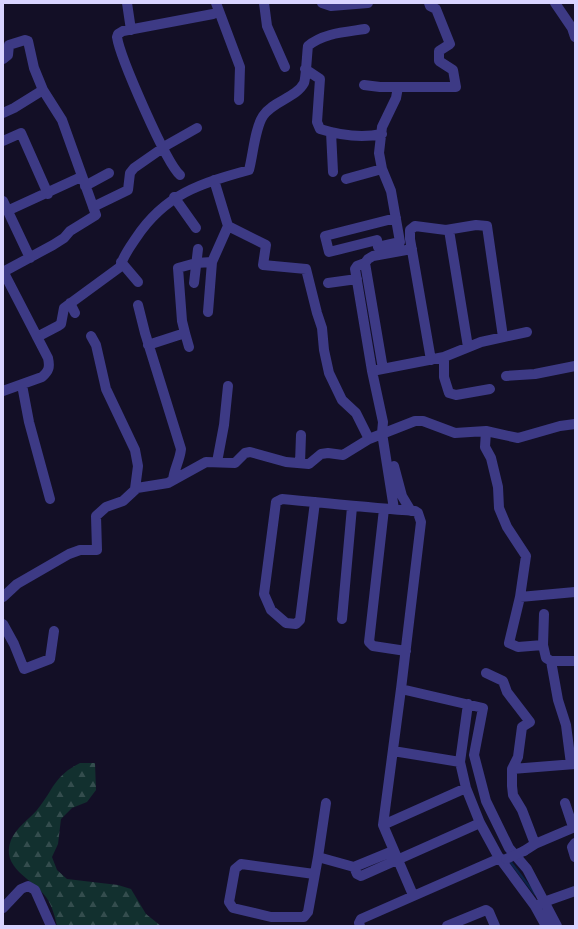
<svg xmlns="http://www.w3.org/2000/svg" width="578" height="929" font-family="'Alegreya Sans',sans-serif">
	<defs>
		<pattern id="forest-firs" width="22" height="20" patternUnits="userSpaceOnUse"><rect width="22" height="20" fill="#12302f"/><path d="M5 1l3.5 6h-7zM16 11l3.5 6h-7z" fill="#344d4e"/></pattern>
	</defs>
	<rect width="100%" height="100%" fill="#130f26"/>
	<path fill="url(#forest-firs)" d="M80 763H95L96 790 87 802 72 808 61 819 58 844 52 857 57 870 67 879 118 885 131 889 146 914 161 926H57C55 917 52 905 46 897 32 878 0 868 11 840 15 829 29 819 37 810 54 789 54 776 80 763Z"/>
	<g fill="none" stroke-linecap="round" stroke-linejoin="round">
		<path stroke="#0c2248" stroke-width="2.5" d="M509 860 535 894"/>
		<path stroke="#3d3a85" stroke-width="10" d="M127 3 131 30
			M264 3 267 26 285 67
			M322 3 331 6 368 3
			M555 3 572 28 575 37
			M219 11 240 67 239 100
			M3 59 8 55 9 45 25 40 28 41 34 68 43 90 62 120 96 215 70 231 64 238 53 245 3 272
			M305 69 320 79 317 122 320 129C339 135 362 138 382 134
			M364 85 380 87H456L453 70 439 61V51L450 44 436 9 430 6 429 3
			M3 113 14 108 43 90
			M331 132 333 172
			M3 141 21 133 48 194
			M180 175C166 163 120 57 117 37L118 34 123 31 213 14 219 11 216 3
			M346 179 382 169
			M214 180 228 226 266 245 263 265 306 269 317 313 322 328 324 350 329 373 342 400 356 413 369 439
			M85 186 109 173
			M174 197 196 228
			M3 201 30 258
			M93 207 128 190 130 173 134 168 167 145 197 128
			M7 211 81 177
			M396 218 325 236 329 252 377 240 378 247 400 242 391 191 382 169 379 153 382 127 396 98 398 87
			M449 230 468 347
			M121 262 138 282
			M365 263 357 266 355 269 372 371 444 357 481 342 527 332
			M3 271 48 358C50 367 49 371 42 377L3 391
			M194 283 198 249
			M328 283 357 279
			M70 303 75 313
			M138 305 145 333 181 449C180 460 174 469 173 480
			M208 312 212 262
			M185 333 189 347
			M91 336 96 345 106 389 135 450 138 466 135 489
			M37 337 58 326 61 324 64 308 120 267C123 256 130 247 136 238 165 194 201 183 249 170 253 155 255 128 263 116 273 101 296 98 304 83 306 78 307 53 308 46 323 33 346 32 365 29
			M148 345 185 333 182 321 178 268 196 263 212 262 228 226
			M444 357V377L449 393 456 395 490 389
			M431 360 410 239V230L415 226 446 230 476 225 487 226 503 337
			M383 369 365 263 368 259 373 256 412 249
			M372 371 383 422 382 433 394 509
			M506 376 535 374 575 366
			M22 385 29 422 50 499
			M486 431 485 447 491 458 498 487 499 508 507 527 526 556 520 597 509 643 518 647 543 645
			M217 462 224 425 228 386
			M300 463 301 435
			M394 466 402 496 411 511
			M315 502 300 620 296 624 286 623 271 610 264 594 276 502 282 499C326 503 370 508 415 511L418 513 421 522 401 689 483 708 474 755 486 801 509 848 527 869 557 926
			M384 509 369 642 373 646 406 651
			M3 597 17 584 69 554 80 550H97L96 516 106 507 123 501 137 488 168 483 206 462 235 463 245 453 250 452 286 462 309 464 321 454 328 453 343 455 369 439 415 421H423L455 433 486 431 518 438 560 426 575 424
			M520 597 575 592
			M544 614 543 645 546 658 551 661H575
			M342 619 352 507
			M3 624 14 644 24 669 50 659 54 631
			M551 661 558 700 566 725 571 764
			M486 673 503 681 507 692 530 722 522 727 518 757 512 769V786L513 795 522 810 535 844
			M401 689 383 825 413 895
			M468 704 460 762 466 788 480 823 498 856 535 906 546 926
			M393 751 460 762
			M512 769 575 764
			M565 803 573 827
			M383 825 466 788
			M575 843 572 847 575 857
			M524 851 535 844 575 827
			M318 857 326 803
			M354 867 393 851
			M314 874 241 864 235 869 229 902 233 908 271 917H304L308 912 318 857 354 867 357 874 361 876 480 823
			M541 903 575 891
			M3 908 21 889 28 886 35 890 51 926
			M360 926 359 923 361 919 500 858
			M447 926 486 910 489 912 495 926"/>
		<path stroke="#3d3a85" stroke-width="10" d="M506 859 524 851"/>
	</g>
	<rect width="578" height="929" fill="none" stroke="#d9d4ff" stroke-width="8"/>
</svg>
